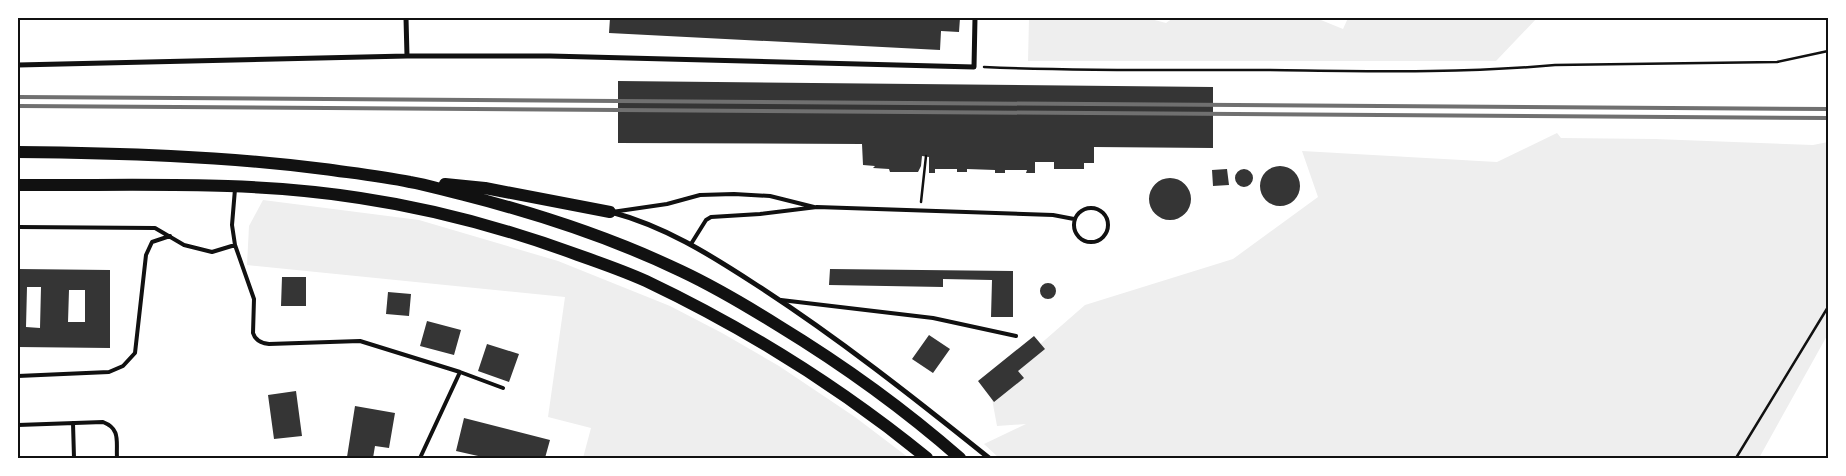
<svg xmlns="http://www.w3.org/2000/svg" width="1846" height="476" font-family="'Sofia Sans Condensed',sans-serif">
	<rect width="100%" height="100%" fill="#fff"/>
	<path fill="#eee" d="M1029 18H1147L1166 23 1173 18H1316L1343 29 1348 18H1537L1496 61H1028Z
		M1557 133 1561 138 1655 139 1813 145 1828 142V334L1759 458H999L984 444 1026 424 997 426 990 388 1085 305 1233 259 1318 197 1302 151 1497 162Z
		M263 200 419 220 558 261 670 306 722 333 779 366 855 417 909 458H583L591 428 548 417 565 297 247 265 249 226Z"/>
	<path fill="#353535" fill-rule="evenodd" d="M610 18H960L959 32 941 31 940 50 609 33Z
		M618 81 1213 87V148L1094 147V163H1084V169H1054V162H1035V173H1026L1027 170H1005V173H995V170L967 169V172H957V169H935V173H929V157L922 156 921 166 918 172H890L889 169 873 168 875 166 863 165 862 144 618 143Z
		M1260 186a20 20 0 1 1 40 0a20 20 0 1 1-40 0Z
		M1235 178a9 9 0 1 1 18 0a9 9 0 1 1-18 0Z
		M1227 169 1229 185 1213 186 1212 170Z
		M1149 199a21 21 0 1 1 42 0a21 21 0 1 1-42 0Z
		M18 269 110 270V348L18 347ZM27 287H41L40 328 26 327ZM69 290H85V322H68Z
		M830 269 1013 271V317H991L992 280 943 279V287L829 285Z
		M282 277H306V306H281Z
		M1040 291a8 8 0 1 1 16 0a8 8 0 1 1-16 0Z
		M388 292 411 294 409 316 386 314Z
		M427 321 461 330 454 355 420 346Z
		M929 335 950 349 933 373 912 359Z
		M1034 336 1045 349 1018 371 1024 378 994 402 978 381Z
		M487 344 519 354 509 382 478 371Z
		M296 391 302 436 274 439 268 395Z
		M355 406 395 413 389 448 375 446 373 458 347 457Z
		M464 418 550 440 545 458H487L456 451Z"/>
	<g fill="none" stroke-linecap="round" stroke-linejoin="round">
		<path stroke="#111" stroke-width="2.5" d="M984 67C1077 71 1170 70 1264 70 1361 71 1458 74 1555 65L1777 62 1828 51
			M921 202 926 156
			M1736 458 1828 307"/>
		<path stroke="#111" stroke-width="4" d="M235 189 232 225 235 245 254 299 253 333C255 340 261 343 269 344L360 341 460 372 503 388
			M1074 225a17 17 0 1 1 34 0a17 17 0 1 1-34 0Z
			M612 212 667 204 700 195 734 194 770 196 814 207
			M18 227 155 228 184 245 212 252 235 245
			M691 244 706 220 711 217 760 214 817 207 1053 215 1074 219
			M781 300 933 318 1016 336
			M18 376 109 372 123 366 135 353 146 255 152 242 170 236
			M73 423 74 458
			M18 425 103 422C121 429 116 441 117 458
			M420 458 460 372"/>
		<path stroke="#111" stroke-width="5" d="M406 18 407 56
			M18 65 407 56H550L974 67 975 18
			M611 212C664 226 709 254 755 284 837 337 913 397 989 458"/>
		<path stroke="#111" stroke-width="12" d="M18 152C120 153 221 156 324 169 352 173 381 176 410 182 428 185 446 191 464 195 539 214 612 238 681 271 715 287 747 306 779 326 843 365 904 409 960 458
			M445 184 485 188 610 212
			M18 185C131 186 247 180 360 198 434 209 507 229 578 255 601 263 624 271 646 281 747 329 841 388 927 458"/>
		<path stroke="#707070" stroke-width="4" d="M18 97 1828 109
			M18 106 1828 118"/>
	</g>
	<rect width="1846" height="476" fill="none" stroke="#ffffff" stroke-width="38"/>
	<rect x="19" y="19" width="1808" height="438" fill="none" stroke="#111" stroke-width="2"/>
</svg>
